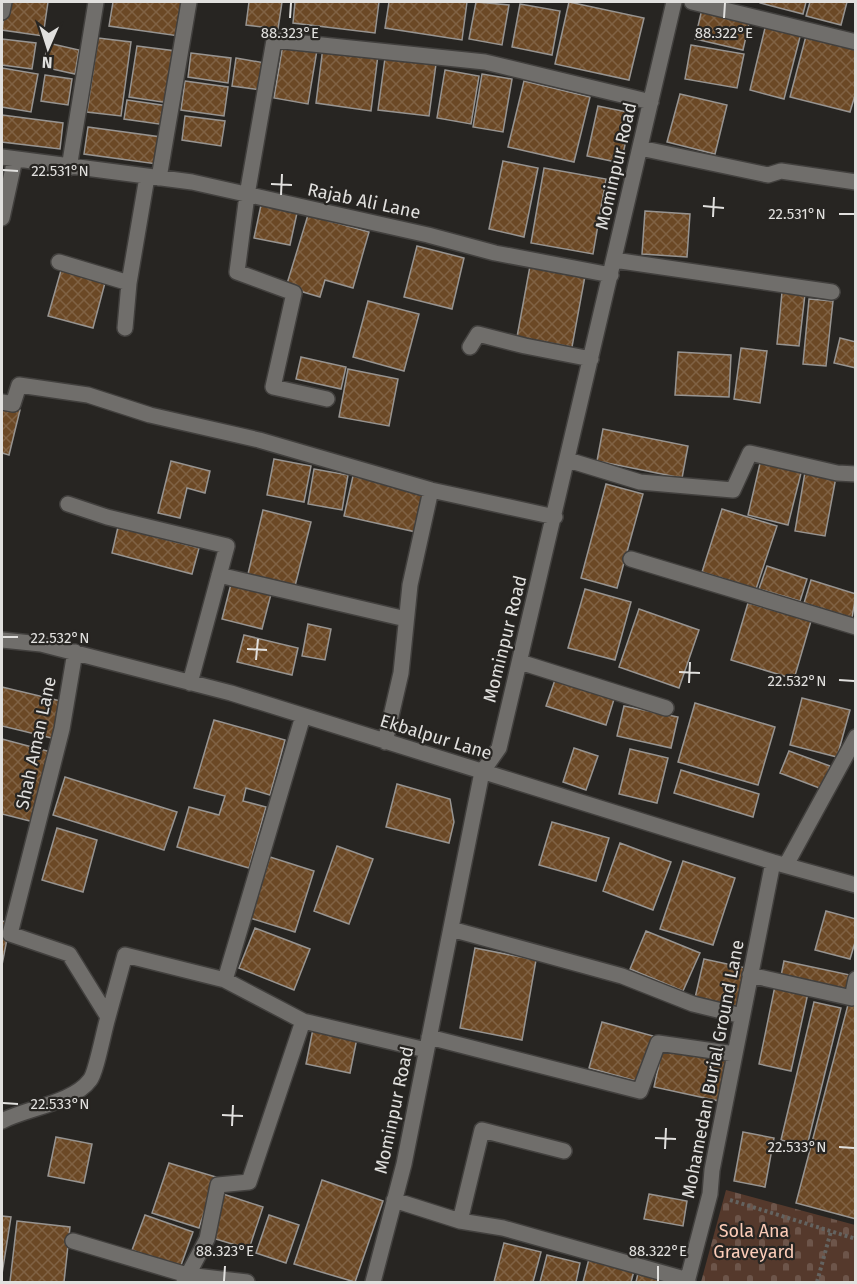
<svg xmlns="http://www.w3.org/2000/svg" width="857" height="1284" font-family="'Fira Sans',sans-serif">
	<defs>
		<pattern id="cemetery-stones" width="16" height="16" patternUnits="userSpaceOnUse" patternTransform="scale(1.5)"><rect width="16" height="16" fill="#55392c"/><path d="M2 7V4a2 2 0 0 1 4 0v3zM10 15v-3a2 2 0 0 1 4 0v3z" fill="#6d554a"/></pattern>
		<pattern id="building-cross-hatch" width="8" height="8" patternUnits="userSpaceOnUse" patternTransform="scale(1.5)"><rect width="8" height="8" fill="#6b4825"/><path d="M0 0l8 8M0 8l8-8" fill="none" stroke="#806244"/></pattern>
	</defs>
	<rect width="100%" height="100%" fill="#272522"/>
	<path fill="url(#cemetery-stones)" d="M726 1190 855 1225V1282H701Z"/>
	<path fill="url(#building-cross-hatch)" stroke="#979491" stroke-width="1.5" d="M6 2H48L43 36 2 30Z
		M113 2H184L179 36 109 26Z
		M249 2H282L278 29 246 25Z
		M295 2H379L375 33 293 23Z
		M389 2H467L462 40 385 28Z
		M476 2 509 5 502 45 469 39Z
		M569 2 644 18 629 80 555 64Z
		M810 2H847L841 25 806 16Z
		M760 3V2H806L803 14Z
		M520 4 560 11 552 55 512 47Z
		M702 9 750 19 743 50 695 39Z
		M766 24 801 33 784 99 750 90Z
		M806 36 856 49V92L850 112 790 97Z
		M98 38 131 42 121 116 87 112Z
		M2 39 36 43 32 69 2 65Z
		M48 43 79 50 75 74 43 67Z
		M283 44 317 50 308 104 274 98Z
		M691 45 744 54 737 88 685 79Z
		M137 46 176 51 169 103 129 97Z
		M323 47 378 55 371 111 316 103Z
		M191 53 231 58 228 83 188 77Z
		M236 58 265 63 262 90 232 86Z
		M385 58 436 64 429 116 378 110Z
		M2 68 38 74 31 112 2 107Z
		M445 70 479 76 471 124 437 118Z
		M482 74 512 79 503 132 473 127Z
		M45 75 72 79 68 105 41 101Z
		M185 81 228 87 224 116 181 110Z
		M524 81 590 97 574 162 508 147Z
		M680 94 727 105 715 154 667 142Z
		M127 100 168 106 166 125 124 119Z
		M598 106 632 113 621 163 587 156Z
		M2 115 63 123 60 149 2 142Z
		M185 116 225 121 221 146 182 140Z
		M88 127 161 137 157 164 84 154Z
		M503 161 538 168 524 237 489 229Z
		M544 168 606 179 593 254 531 243Z
		M261 205 297 213 290 245 254 238Z
		M645 211 690 214 687 257 642 254Z
		M308 215 369 232 353 288 325 280 320 297 286 287Z
		M417 246 464 258 452 309 404 297Z
		M530 266 585 276 572 347 517 337Z
		M62 267 106 279 93 328 48 316Z
		M782 292 805 294 799 346 777 344Z
		M809 299 833 301 826 366 803 364Z
		M368 301 419 314 404 371 353 357Z
		M840 338 856 342V368L834 363Z
		M741 348 767 351 760 403 734 399Z
		M678 352 731 355 729 397 675 395Z
		M301 357 346 367 341 389 296 379Z
		M348 369 398 379 389 426 339 417Z
		M2 405 20 410 9 455 2 453Z
		M603 429 688 446 682 478 597 461Z
		M274 459 311 466 304 502 267 495Z
		M761 459 802 469 788 525 748 515Z
		M171 461 210 471 205 493 187 488 180 518 158 513Z
		M314 469 348 475 342 510 308 504Z
		M805 472 836 477 825 536 795 531Z
		M353 476 425 492 416 532 344 516Z
		M606 484 643 494 617 588 581 578Z
		M722 509 777 526 756 589 702 572Z
		M263 510 311 522 295 586 248 574Z
		M118 527 199 548 192 574 112 553Z
		M767 566 807 579 800 601 759 589Z
		M811 580 856 594 852 618 804 603Z
		M231 584 271 594 262 629 222 619Z
		M585 589 631 602 615 660 568 648Z
		M748 603 811 621 794 679 731 660Z
		M639 609 699 630 679 688 619 667Z
		M308 624 331 629 325 660 302 656Z
		M244 635 298 648 292 675 237 662Z
		M556 677 615 696 606 725 546 706Z
		M2 687 65 702 56 739 2 726Z
		M802 698 850 710 837 757 790 745Z
		M695 703 775 727 758 785 678 762Z
		M624 706 678 717 671 748 617 736Z
		M214 720 285 740 270 795 246 788 243 801 266 807 249 868 177 847 189 807 219 815 225 796 194 788Z
		M2 739 51 752 34 822 2 814Z
		M574 748 598 756 586 790 563 782Z
		M630 749 668 758 657 803 619 794Z
		M789 751 830 766 822 789 780 773Z
		M681 770 759 794 753 817 674 793Z
		M65 777 177 812 164 850 53 815Z
		M397 784 450 799 454 822 449 843 386 827Z
		M552 822 609 838 596 881 539 865Z
		M57 828 97 840 83 892 42 880Z
		M620 843 671 862 653 910 603 891Z
		M337 846 373 859 349 924 314 911Z
		M270 857 314 871 295 932 250 918Z
		M683 861 735 878 713 945 660 929Z
		M826 911 856 919V939L850 959 815 950Z
		M2 921 10 923 2 965Z
		M255 928 310 949 294 990 239 968Z
		M646 931 700 953 683 991 630 969Z
		M475 948 536 960 522 1040 460 1028Z
		M704 959 746 968 737 1007 695 998Z
		M784 961 850 975 847 989 781 976Z
		M775 986 808 993 791 1071 759 1064Z
		M849 1001 856 1003V1219L796 1203Z
		M814 1002 841 1008 807 1146 781 1140Z
		M602 1022 653 1036 640 1082 589 1068Z
		M313 1029 357 1038 350 1073 306 1064Z
		M663 1046 728 1060 719 1101 654 1087Z
		M743 1132 774 1138 765 1187 734 1181Z
		M56 1137 92 1144 84 1183 48 1176Z
		M169 1163 216 1177 199 1228 152 1213Z
		M322 1180 383 1201 355 1282 294 1264Z
		M223 1194 263 1207 249 1249 209 1237Z
		M649 1194 687 1201 683 1226 644 1219Z
		M145 1215 193 1232 180 1268 132 1250Z
		M269 1215 299 1225 286 1263 256 1253Z
		M2 1216 11 1217 2 1274Z
		M17 1221 70 1227 64 1282H10Z
		M504 1243 541 1252 533 1282H494Z
		M547 1255 580 1263 576 1282H540Z
		M589 1259 634 1271 631 1282H583Z
		M639 1269 671 1282H636Z"/>
	<g fill="none" stroke-linecap="round" stroke-linejoin="round">
		<defs>
			<path id="minor" d="M692 2 856 42
				M2 12 4 2
				M640 148 768 175 781 171 856 182
				M2 157 192 182 428 235 495 253 611 275
				M69 168 96 2
				M159 178 189 2
				M2 218 15 159
				M614 260 832 292
				M59 262 129 283
				M125 328 129 283 147 177
				M470 347 478 334 525 346 591 359
				M327 399 273 387 294 293 237 272 247 195 274 40 485 62 651 102
				M2 402 13 404 19 385 88 395 150 415 259 440 431 490 555 517
				M568 460 640 482 733 490 750 453 837 473 856 474
				M68 504 107 517 227 546 190 683
				M631 559 856 627
				M219 575 406 619
				M2 640 41 644 231 693 773 862 856 885
				M520 662 666 708
				M385 742 401 673 410 585 431 490
				M786 865 856 737
				M451 929 622 976 693 1004 742 1016
				M750 975 852 998 856 979
				M225 980 303 716
				M108 1017 125 955 225 980 303 1021 426 1050
				M429 1037 640 1091 658 1043 735 1054
				M2 1121C27 1108 73 1103 90 1080 96 1073 104 1030 108 1017L69 954 10 934 62 729 75 652
				M394 1200 460 1221 503 1228 688 1280
				M460 1221 482 1130 564 1151
				M73 1241 187 1275 247 1282
				M184 1282 207 1239 218 1185 249 1182 303 1021
				M373 1282 404 1164 482 772 499 748 674 2
				M687 1282 710 1194 712 1170 773 862"/>
		</defs>
		<use href="#minor" stroke="#42403e" stroke-width="18"/>
		<path stroke="#646360" stroke-width="4" stroke-dasharray="3 3" stroke-linecap="butt" d="M730 1200 856 1239
			M817 1282 831 1231"/>
		<use href="#minor" stroke="#706e6b" stroke-width="15"/>
	</g>
	<path fill="none" stroke="#e1e0de" stroke-width="2" d="M290 18 291 3M724 18 725 3M3 170 18 171M271 184 292 185M281 195 282 174M703 206 724 208M839 214H854M713 217 714 197M3 637H18M247 649 267 650M256 660 258 639M679 672 700 673M839 680 854 681M689 683 690 662M3 1103 18 1104M222 1115 243 1116M232 1126 233 1105M655 1138 676 1139M839 1147 854 1148M665 1149 666 1128M224 1281 225 1266M658 1281V1266"/>
	<g text-anchor="middle" dominant-baseline="central" stroke-width="4.5" stroke-linejoin="round" paint-order="stroke">
		<g font-size="18" fill="#e1e0de" stroke="#272522">
			<text transform="translate(616 166) rotate(-77)">Mominpur Road</text>
			<text transform="translate(364 201) rotate(12)">Rajab Ali Lane</text>
			<text transform="translate(505 639) rotate(-76)">Mominpur Road</text>
			<text transform="translate(436 737) rotate(17)">Ekbalpur Lane</text>
			<text transform="translate(36 743) rotate(-78)">Shah Aman Lane</text>
			<text transform="translate(713 1069) rotate(-79)">Mohamedan Burial Ground Lane</text>
			<text transform="translate(394 1110) rotate(-78)">Mominpur Road</text>
		</g>
		<g font-size="18" fill="#fbccb8" stroke="#272522">
			<text x="754" y="1231">Sola Ana<tspan x="754" dy="21">Graveyard</tspan></text>
		</g>
	</g>
	<g font-size="15" text-anchor="middle" fill="#e1e0de" stroke="#272522" stroke-width="4.5" stroke-linejoin="round" paint-order="stroke">
		<text x="290" y="38">88.323°E</text>
		<text x="724" y="38">88.322°E</text>
		<text x="60" y="176">22.531°N</text>
		<text x="797" y="219">22.531°N</text>
		<text x="60" y="643">22.532°N</text>
		<text x="797" y="686">22.532°N</text>
		<text x="60" y="1109">22.533°N</text>
		<text x="797" y="1152">22.533°N</text>
		<text x="225" y="1256">88.323°E</text>
		<text x="658" y="1256">88.322°E</text>
	</g>
	<rect width="857" height="1284" fill="none" stroke="#e1e0de" stroke-width="6"/>
	<g transform="translate(48 48) rotate(183)" stroke="#272522" stroke-width="4.5" paint-order="stroke">
	<path d="M0-4.5L10 22L0 15L-10 22Z" fill="#e1e0de"/>
	<text y="-9" font-size="16" font-weight="bold" text-anchor="middle" fill="#e1e0de">N</text>
	</g>
</svg>
